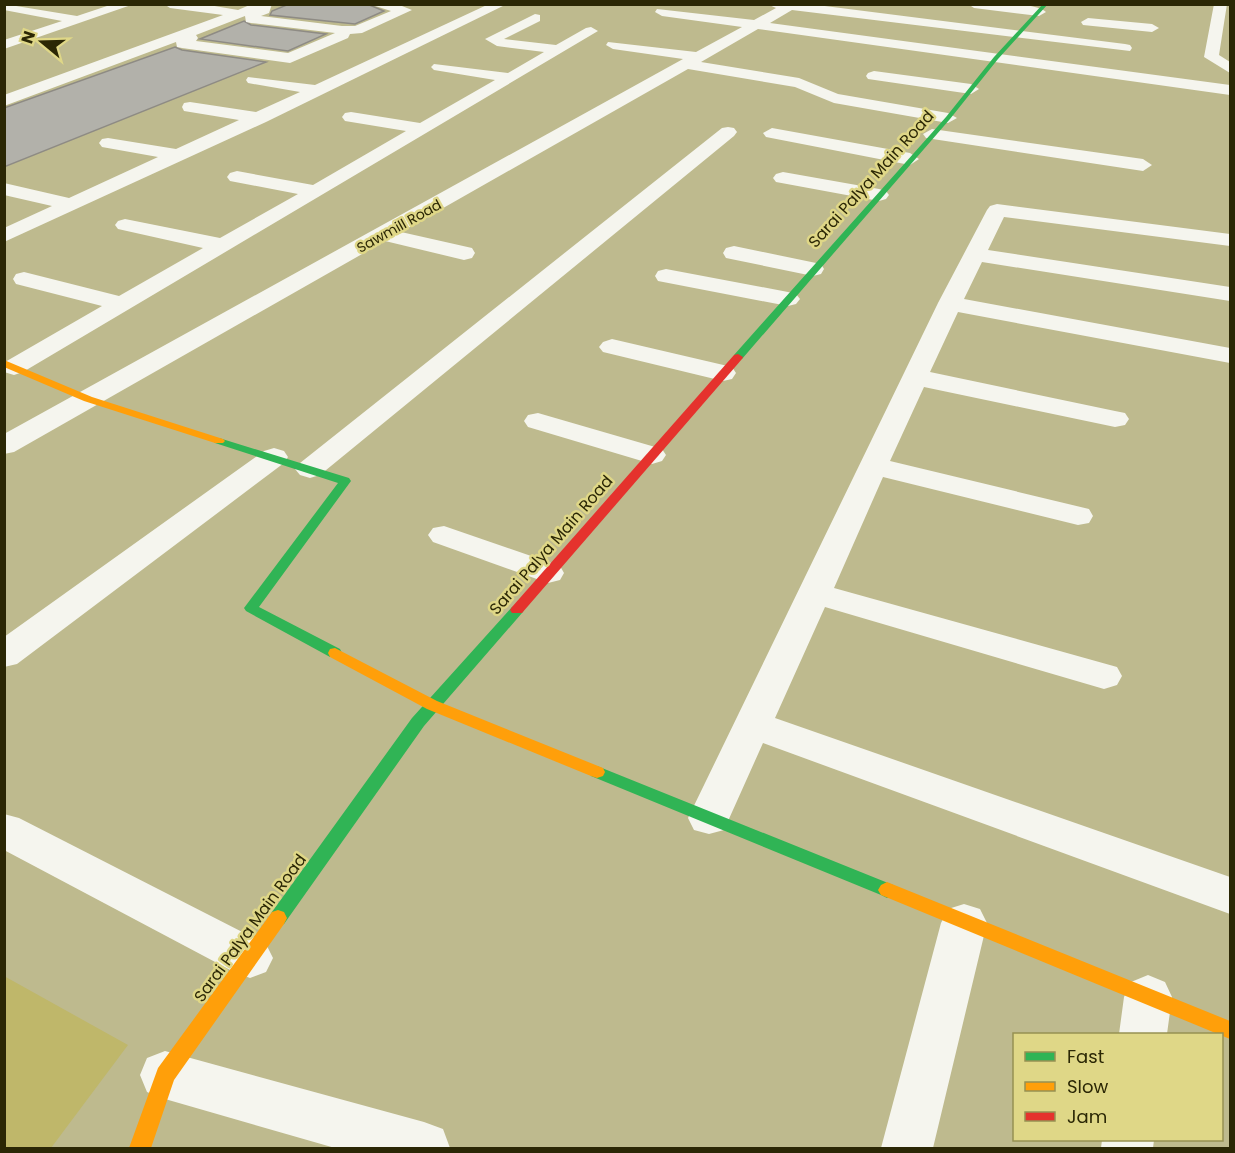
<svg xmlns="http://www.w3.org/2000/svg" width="1235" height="1153" font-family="Poppins,sans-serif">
	<rect width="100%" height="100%" fill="#beba8e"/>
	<path fill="#bfb76a" d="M4 976 128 1045 51 1148H5Z"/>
	<path fill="#b2b1aa" stroke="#8e8b84" stroke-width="1.5" d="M289 4H367L384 11 355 24 270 15 272 11Z
		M244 21 251 25 326 34 288 51 200 39Z
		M175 47 182 50 266 62 4 167V108Z"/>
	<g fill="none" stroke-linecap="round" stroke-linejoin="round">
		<path fill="#f5f5ee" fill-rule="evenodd" d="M4 4 77 16 113 4H134L4 49V40L62 21 4 10Z
			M164 4H203L238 10 252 4H272L269 13 261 16 342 26H355L391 11 369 4H397L412 10 362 33 350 34 348 38 290 63 182 48 177 47 176 42 4 106V95L223 15 170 8ZM245 16 246 22 251 23 335 33 288 53 196 41 198 38 196 35Z
			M489 4H507L266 122 4 242V228L52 206 4 195V183L69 198 158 157 102 147 99 143 102 139 108 138 176 149 239 120 184 111 182 107 184 103 190 102 256 112 300 92 248 83 246 80 248 77 315 85Z
			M767 4H809L1125 44 1130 45 1132 48 1130 51 792 10 770 23 1230 85V95L758 29 701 62 799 78 838 94 948 113 957 118 948 123 834 103 795 87 688 69 401 232 472 248 475 253 472 258 464 260 385 241 14 452 4 454V434L683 59 613 49 606 45 608 42 696 52 742 27 662 16 655 12 657 9 754 20 776 8Z
			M968 4C985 4 1034 1 1046 12L1039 16 974 8Z
			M1214 4H1227L1219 55 1230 62V73L1204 57Z
			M535 14 540 15V21L504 39 556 45 586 28 591 27 598 31 23 372 14 375 4 372 5 362 102 306 16 284 13 279 16 274 24 272 119 296 203 248 118 229 115 225 118 221 125 219 220 238 298 194 230 181 227 177 230 173 237 171 313 185 406 131 345 121 342 117 345 113 351 112 420 123 495 80 434 70 431 67 434 64 508 73 544 52 497 46 485 39Z
			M1088 18 1152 24 1159 28 1152 32 1083 25 1081 22Z
			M874 71 971 84 979 89 971 94 868 79 866 76 868 73Z
			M728 127 734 128 737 132 734 136 320 475 310 478 300 475 295 469 300 463 722 128Z
			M772 128 910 153 919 159 910 165 766 137 763 133Z
			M932 129 1143 159 1152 165 1143 171 926 138 923 134Z
			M783 172 879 189 886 191 889 195 886 199 879 201 776 182 773 178 776 174Z
			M997 204 1230 234V246L1004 217 988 250 1230 287V301L982 262 964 299 1230 348V363L958 312 930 372 1115 411 1125 413 1129 419 1125 425 1115 427 924 387 890 461 1089 509 1093 516 1089 523 1078 525 883 477 834 588 1117 667 1122 676 1117 685 1104 689 825 607 775 718 1230 877V914L763 743 724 830 709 834 694 830 688 818 938 303 987 210 990 206Z
			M734 246 821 264 824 269 821 274 813 276 726 258 723 253 726 248Z
			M666 269 788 292 796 294 800 299 796 304 788 306 658 281 655 276 658 271Z
			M612 339 732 367 736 373 732 379 723 381 603 352 599 347 603 342Z
			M538 413 662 449 666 455 662 461 652 464 528 427 524 421 528 415Z
			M274 448 284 451 288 457 284 463 17 664 4 667V637L264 451Z
			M444 526 560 566 564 573 560 580 548 583 433 542 428 535 433 528Z
			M4 814 19 818 266 944 273 958 266 972 250 978 234 972 4 850Z
			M964 904 980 909 987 923 933 1148H881L941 923 948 909Z
			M1148 975 1165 982 1172 997 1167 1034H1119L1124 997 1131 982Z
			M165 1051 424 1122 443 1129 450 1148H335L165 1099 147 1092 140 1075 147 1058Z
			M1102 1140H1154L1153 1148H1101Z"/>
		<path fill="#30b455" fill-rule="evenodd" d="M1043 4H1048L998 59 950 119 742 359H734V355L946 117 994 57Z
			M219 438 349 478 351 481 259 607 340 649 342 653 340 657H330L246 611 244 608 338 483 215 443 213 441Z
			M517 605 524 610 522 613 424 726 284 924 278 926 272 924 269 918 272 912 412 718 512 607Z
			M597 766 893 885 896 890 893 895 887 898 881 895 591 776 589 772 591 768Z"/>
		<path fill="#ff9f0a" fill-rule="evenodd" d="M4 360 92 397 223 439 225 441 223 443H215L84 401 4 367Z
			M335 648 437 701 603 768 605 772 603 776 597 778 591 776 427 709 330 657 328 653 330 649Z
			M887 882 1230 1021V1039L881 895 878 890 881 885Z
			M278 910 284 912 287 918 284 924 174 1080 151 1148H129L158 1068 272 912Z"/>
		<path fill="#e5322d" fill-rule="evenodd" d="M738 354 743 357 742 359 522 613H512L510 610 512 607 734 355Z"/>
	</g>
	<g text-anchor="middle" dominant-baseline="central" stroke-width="5" stroke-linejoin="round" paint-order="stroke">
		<g font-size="14" fill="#2b2705" stroke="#dfd787">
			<text transform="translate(399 226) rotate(-29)">Sawmill Road</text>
		</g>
		<g font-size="16" fill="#2b2705" stroke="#dfd787">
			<text transform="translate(871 179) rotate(-48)">Sarai Palya Main Road</text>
			<text transform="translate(551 545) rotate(-49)">Sarai Palya Main Road</text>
			<text transform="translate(250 928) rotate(-54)">Sarai Palya Main Road</text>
		</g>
	</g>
	<rect width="1235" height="1153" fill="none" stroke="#2b2705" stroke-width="12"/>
	<rect x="1013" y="1033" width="210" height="108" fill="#dfd787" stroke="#979153" stroke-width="1.5"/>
	<rect x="1025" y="1052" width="30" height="9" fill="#30b455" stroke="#979153" stroke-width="1.5"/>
	<text x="1067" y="1063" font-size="18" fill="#2b2705">Fast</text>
	<rect x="1025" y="1082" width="30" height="9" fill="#ff9f0a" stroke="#979153" stroke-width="1.5"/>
	<text x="1067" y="1093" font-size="18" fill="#2b2705">Slow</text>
	<rect x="1025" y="1112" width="30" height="9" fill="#e5322d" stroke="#979153" stroke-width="1.5"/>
	<text x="1067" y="1123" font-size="18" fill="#2b2705">Jam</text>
	<g transform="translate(42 42) rotate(289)" stroke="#dfd787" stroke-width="4.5" paint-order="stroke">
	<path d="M0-4.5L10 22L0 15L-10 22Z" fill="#2b2705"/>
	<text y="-9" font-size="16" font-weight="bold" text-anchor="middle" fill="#2b2705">N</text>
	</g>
</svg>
